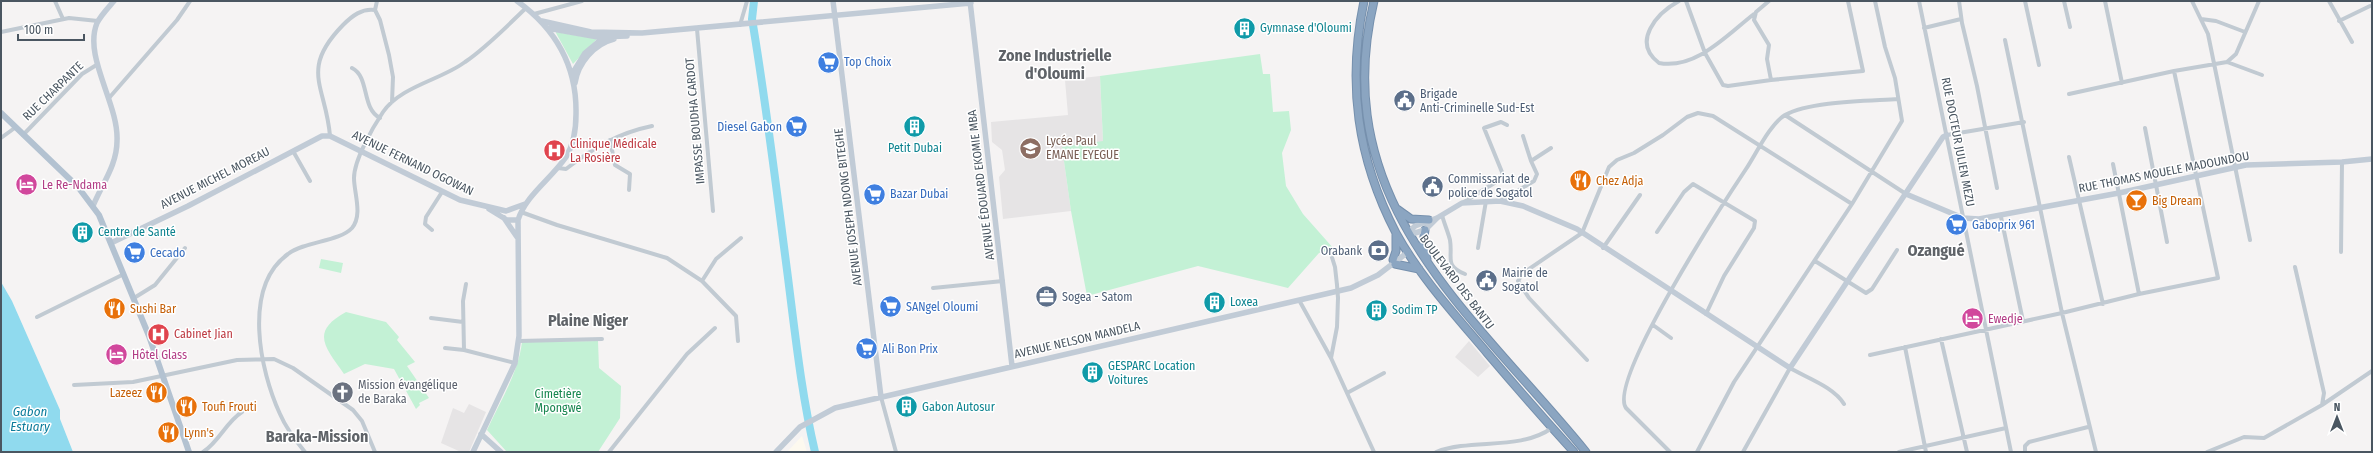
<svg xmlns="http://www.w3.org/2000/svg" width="2373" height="453" font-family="'Fira Sans Condensed',sans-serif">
	<rect width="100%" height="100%" fill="#f5f3f3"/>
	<path fill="#fdf9ef" d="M802 436 807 452H787Z"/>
	<path fill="#e6e4e5" d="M1100 76 1103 142 1062 147 1071 211 1003 219 999 177 1005 170 1002 150 992 142 991 122 1068 115 1065 80Z
		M1469 341 1490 366 1478 377 1455 357Z
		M469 404 486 412 469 452H461L441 443 453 408 464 413Z"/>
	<path fill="#c3f1d5" d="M556 33V32L597 39 573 64Z
		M1260 54 1263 74H1270L1273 112 1289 111 1291 130 1282 153 1286 186 1303 214 1334 249 1319 253 1288 288 1198 266 1087 296 1071 211 1062 147 1103 141 1100 76Z
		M321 259 343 263 341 273 319 268Z
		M346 312 386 322 399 337 397 340 415 362 407 366 429 398 419 403 420 405 416 409 394 369 365 364 344 374C326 348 309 332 346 312Z
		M598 341 599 368 621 386 620 418 598 452H507L487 430C500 401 518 374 522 342Z"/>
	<path fill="#90daee" d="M1 282 12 301 60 410V419L73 452H1Z"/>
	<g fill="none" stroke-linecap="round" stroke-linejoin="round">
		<path stroke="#90daee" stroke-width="8" d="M754 1 752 19C766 102 776 186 787 270 795 332 801 392 815 452"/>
		<defs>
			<path id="highway" d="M1364 1C1347 83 1357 158 1396 233 1420 277 1456 316 1488 354 1516 387 1545 420 1574 452
				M1374 1C1326 204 1473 313 1586 452
				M1397 209 1411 219 1429 220
				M1425 230 1423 243 1427 259
				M1393 260 1396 251V233
				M1395 264 1419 269"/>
		</defs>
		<use href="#highway" stroke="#7690ad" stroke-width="9"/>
		<path stroke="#c1cad2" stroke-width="4" d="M55 1 63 19
			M1679 1C1657 13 1631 42 1659 63 1696 70 1728 34 1754 14
			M1686 1 1705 53 1723 85 1728 86 1771 80 1767 59 1769 45 1754 20 1756 12 1769 1
			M1919 1 2011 452
			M1959 1 1962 23 1977 86 1997 188
			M2025 1 2039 65
			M2064 1 2070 27
			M2105 1 2122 83
			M2192 1 2208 34 2250 240
			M2329 1 2352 42
			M375 10 377 1
			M534 14 582 1
			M2201 19 2216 21 2245 32
			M2339 21 2370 6
			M740 25 747 1
			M1924 28 1961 19
			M697 29 713 211
			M1 32 69 18 98 21
			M2005 40 2062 313 2096 452
			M2227 62 2262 75
			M352 68C370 77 361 108 380 118
			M1771 80 1863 71 1848 1
			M2069 94 2174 71 2227 62 2236 54 2259 1
			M109 98 177 20 190 1
			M1785 115 1906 194
			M2145 128 2167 242
			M23 135 82 74 98 64
			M1947 135 2024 122
			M330 136C326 86 299 70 343 25 352 16 362 8 375 10L380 20 389 55 393 77 392 102
			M1523 136 1531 161
			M1 138 16 127
			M610 140 615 165 630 174 629 190
			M293 151 310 181
			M2069 157 2103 304
			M2113 164 2139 294
			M558 168 566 169C593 148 618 133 652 126
			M1500 201 1534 181 1537 174 1531 161 1551 148
			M1464 202 1504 177 1484 128 1501 122 1507 125
			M521 212 557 225 667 258 702 281
			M1442 215C1444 223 1448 232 1450 240 1453 258 1444 266 1465 274
			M2001 217 2023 321
			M432 230 425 224 426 217 442 192
			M1657 232 1684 192 1693 184 1755 221 1754 228 1724 276 1706 314
			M1478 248 1486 201
			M1603 248 1640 195
			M1330 251 1335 267 1337 285
			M2341 252 2342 162
			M1815 261 1866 293 1872 289 1897 250
			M933 288 1003 281
			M134 298 155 285 185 248
			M1299 300 1331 358 1374 452
			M37 317 124 274
			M431 318 463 322
			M1653 325 1671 338
			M1941 339 1967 452
			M519 341 602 339
			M738 341 736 316 702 281 716 259 741 238
			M1905 347 1926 452
			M445 348 464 350 515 363
			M464 350 463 301 466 284
			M1870 355 2062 313 2139 294 2218 278 2174 71
			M1331 358 1337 327 1338 298
			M1587 360 1529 298 1518 281 1523 273 1582 233 1609 167 1617 160 1634 153 1663 135 1687 117 1698 113 1713 116 1852 204
			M74 385 133 382 237 360 274 359 293 368 353 410 362 421 375 452
			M1347 393 1384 373
			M881 397 896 452
			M2322 405 2372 371
			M2025 451V446L2029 442 2088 427
			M203 452C219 442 226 422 242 412
			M305 452C295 440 286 428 280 414 260 371 242 287 288 254 305 241 339 242 352 228 363 215 354 193 354 178 354 160 373 127 383 112 401 86 441 80 465 62 487 47 507 26 526 8
			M609 452 687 354 715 328
			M1436 452C1473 438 1519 451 1552 428
			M1670 452 1626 408C1607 381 1726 199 1746 169 1756 154 1770 124 1785 115 1810 101 1869 101 1898 99
			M1697 452 1734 382 1852 204 1902 121 1895 78 1885 47 1875 1
			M1743 452 1790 368C1807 378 1834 387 1844 404
			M1899 452 2006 428
			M2207 452 2244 437 2264 438 2322 405 2324 393 2295 267"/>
		<path stroke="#c1cbd6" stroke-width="5.5" d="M833 1 881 397
			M970 1 1012 366
			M542 21 591 32 642 33 971 3
			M547 28 598 37 627 36
			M572 74 585 53 604 37
			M575 83C578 63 594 44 614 39
			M1906 194 1963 218 1979 219 2119 193 2246 165 2342 162 2372 159
			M93 206C102 184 117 165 117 141 119 104 83 57 97 23 101 15 108 8 114 1
			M489 209 507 220H518
			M504 218 517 237
			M1437 218 1425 230 1415 233 1410 231 1415 226 1437 218 1462 203 1500 201 1523 206 1577 229 1790 368 1943 137 1947 135
			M111 243 188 206 322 136H330L460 200 506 211 525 204
			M481 434 501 452
			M473 452 515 363 519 336 518 220C526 195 551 179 566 157 574 144 576 129 576 114 577 65 556 29 517 1
			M776 452 800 427 835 408 1351 288 1378 275 1408 252"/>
		<path stroke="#b3c2d1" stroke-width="6" d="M1 113 78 187 99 215 149 336 189 452"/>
		<use href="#highway" stroke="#8ba5c1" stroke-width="7"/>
		<path stroke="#c1cad2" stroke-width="4" d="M1337 285 1338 298"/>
	</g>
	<defs>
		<symbol id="building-disc" viewBox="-11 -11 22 22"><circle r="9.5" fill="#0f9aa8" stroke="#fff"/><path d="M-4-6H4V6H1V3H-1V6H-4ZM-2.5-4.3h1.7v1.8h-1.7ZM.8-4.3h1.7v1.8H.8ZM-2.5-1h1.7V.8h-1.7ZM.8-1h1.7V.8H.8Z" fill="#fff"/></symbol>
		<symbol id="supermarket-disc" viewBox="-11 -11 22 22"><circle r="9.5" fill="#3f7fe0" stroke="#fff"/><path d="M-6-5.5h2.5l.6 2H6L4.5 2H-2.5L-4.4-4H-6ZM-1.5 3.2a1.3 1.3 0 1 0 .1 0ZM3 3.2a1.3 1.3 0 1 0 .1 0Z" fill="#fff"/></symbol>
		<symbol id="civic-disc" viewBox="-11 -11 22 22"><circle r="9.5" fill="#5c6f8a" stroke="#fff"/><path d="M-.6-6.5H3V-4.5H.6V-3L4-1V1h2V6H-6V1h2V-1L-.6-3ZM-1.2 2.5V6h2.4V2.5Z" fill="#fff"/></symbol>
		<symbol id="school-disc" viewBox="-11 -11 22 22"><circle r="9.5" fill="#8d6e63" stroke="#fff"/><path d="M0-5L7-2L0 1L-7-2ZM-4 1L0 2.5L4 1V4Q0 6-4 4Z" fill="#fff"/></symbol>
		<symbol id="hospital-disc" viewBox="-11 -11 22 22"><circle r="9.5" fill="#e0444e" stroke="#fff"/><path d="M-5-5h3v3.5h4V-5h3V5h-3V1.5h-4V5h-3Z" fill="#fff"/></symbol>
		<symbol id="restaurant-disc" viewBox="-11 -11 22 22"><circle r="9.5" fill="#e8710a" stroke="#fff"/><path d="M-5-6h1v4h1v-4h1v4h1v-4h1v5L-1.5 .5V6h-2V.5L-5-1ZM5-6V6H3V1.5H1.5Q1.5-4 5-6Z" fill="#fff"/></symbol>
		<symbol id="hotel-disc" viewBox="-11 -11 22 22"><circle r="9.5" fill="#d1479c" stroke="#fff"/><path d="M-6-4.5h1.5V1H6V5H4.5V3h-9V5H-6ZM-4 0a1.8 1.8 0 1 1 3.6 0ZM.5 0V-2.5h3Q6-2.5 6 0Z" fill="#fff"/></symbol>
		<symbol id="bar-disc" viewBox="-11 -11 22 22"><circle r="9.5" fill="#e8710a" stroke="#fff"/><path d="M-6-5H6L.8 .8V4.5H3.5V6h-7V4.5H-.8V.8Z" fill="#fff"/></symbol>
		<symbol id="bank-disc" viewBox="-11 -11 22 22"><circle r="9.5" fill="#5c6f8a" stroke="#fff"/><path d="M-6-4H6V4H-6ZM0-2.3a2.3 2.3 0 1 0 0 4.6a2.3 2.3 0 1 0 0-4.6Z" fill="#fff"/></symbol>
		<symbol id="office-disc" viewBox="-11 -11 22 22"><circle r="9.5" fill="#5c6f8a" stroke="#fff"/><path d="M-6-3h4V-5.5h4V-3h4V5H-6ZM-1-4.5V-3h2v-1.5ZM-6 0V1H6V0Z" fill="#fff"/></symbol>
		<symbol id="church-disc" viewBox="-11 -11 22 22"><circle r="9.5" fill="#6b7280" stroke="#fff"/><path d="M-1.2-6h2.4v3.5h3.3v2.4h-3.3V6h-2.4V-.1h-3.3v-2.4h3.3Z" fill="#fff"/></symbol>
	</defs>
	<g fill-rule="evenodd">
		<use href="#building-disc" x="1232" y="16" width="25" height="25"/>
		<use href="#supermarket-disc" x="816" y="50" width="25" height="25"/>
		<use href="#civic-disc" x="1392" y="88" width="25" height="25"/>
		<use href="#supermarket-disc" x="784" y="114" width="25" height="25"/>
		<use href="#building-disc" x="902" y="114" width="25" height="25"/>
		<use href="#school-disc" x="1018" y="136" width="25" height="25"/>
		<use href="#hospital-disc" x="542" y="138" width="25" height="25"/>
		<use href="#restaurant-disc" x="1568" y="168" width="25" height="25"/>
		<use href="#hotel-disc" x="14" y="172" width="25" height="25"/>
		<use href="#civic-disc" x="1420" y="174" width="25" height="25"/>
		<use href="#supermarket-disc" x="862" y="182" width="25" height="25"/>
		<use href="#bar-disc" x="2124" y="188" width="25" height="25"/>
		<use href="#supermarket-disc" x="1944" y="212" width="25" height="25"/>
		<use href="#building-disc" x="70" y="220" width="25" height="25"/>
		<use href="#bank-disc" x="1366" y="238" width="25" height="25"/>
		<use href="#supermarket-disc" x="122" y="240" width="25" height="25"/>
		<use href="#civic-disc" x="1474" y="268" width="25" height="25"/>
		<use href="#office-disc" x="1034" y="284" width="25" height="25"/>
		<use href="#building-disc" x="1202" y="290" width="25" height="25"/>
		<use href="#supermarket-disc" x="878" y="294" width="25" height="25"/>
		<use href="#restaurant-disc" x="102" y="296" width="25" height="25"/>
		<use href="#building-disc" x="1364" y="298" width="25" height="25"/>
		<use href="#hotel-disc" x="1960" y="306" width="25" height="25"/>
		<use href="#hospital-disc" x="146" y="322" width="25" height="25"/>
		<use href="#supermarket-disc" x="854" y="336" width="25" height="25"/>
		<use href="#hotel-disc" x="104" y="342" width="25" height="25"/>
		<use href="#building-disc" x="1080" y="360" width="25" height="25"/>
		<use href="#church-disc" x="330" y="380" width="25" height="25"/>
		<use href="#restaurant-disc" x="144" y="380" width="25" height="25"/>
		<use href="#restaurant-disc" x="174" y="394" width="25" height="25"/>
		<use href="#building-disc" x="894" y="394" width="25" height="25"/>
		<use href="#restaurant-disc" x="156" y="420" width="25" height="25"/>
	</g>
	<g text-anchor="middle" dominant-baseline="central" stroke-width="3" stroke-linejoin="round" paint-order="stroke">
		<g font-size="12" fill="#0d838f" stroke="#fff" text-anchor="start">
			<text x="1260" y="28">Gymnase d'Oloumi</text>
			<text x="915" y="148" text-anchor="middle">Petit Dubai</text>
			<text x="98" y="232">Centre de Santé</text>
			<text x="1230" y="302">Loxea</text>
			<text x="1392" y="310">Sodim TP</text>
			<text x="1108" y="366">GESPARC Location<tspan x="1108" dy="14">Voitures</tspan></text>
			<text x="922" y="407">Gabon Autosur</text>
		</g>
		<g font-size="12" fill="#366cbe" stroke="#fff" text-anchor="start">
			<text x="844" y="62">Top Choix</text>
			<text x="782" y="127" text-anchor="end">Diesel Gabon</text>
			<text x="890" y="194">Bazar Dubai</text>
			<text x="1972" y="225">Gaboprix 961</text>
			<text x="150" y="253">Cecado</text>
			<text x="906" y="307">SANgel Oloumi</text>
			<text x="882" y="349">Ali Bon Prix</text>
		</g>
		<g font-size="12" fill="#4a5661" stroke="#fff">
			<text transform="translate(53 91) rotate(-44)">RUE CHARPANTE</text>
			<text transform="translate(695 121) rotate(-95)">IMPASSE BOUDHA CARDOT</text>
			<text transform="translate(1958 142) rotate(79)">RUE DOCTEUR JULIEN MEZU</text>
			<text transform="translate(413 163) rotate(26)">AVENUE FERNAND OGOWAN</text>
			<text transform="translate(2164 172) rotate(-11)">RUE THOMAS MOUELE MADOUNDOU</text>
			<text transform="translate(215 178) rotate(-27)">AVENUE MICHEL MOREAU</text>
			<text transform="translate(981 185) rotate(-97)">AVENUE ÉDOUARD EKOMIE MBA</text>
			<text transform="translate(848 207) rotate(-97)">AVENUE JOSEPH NDONG BITEGHE</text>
			<text transform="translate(1457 282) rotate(53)">BOULEVARD DES BANTU</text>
			<text transform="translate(1077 340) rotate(-13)">AVENUE NELSON MANDELA</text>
		</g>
		<g font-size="12" fill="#4e5e75" stroke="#fff" text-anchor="start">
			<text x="1420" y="94">Brigade<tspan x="1420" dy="14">Anti-Criminelle Sud-Est</tspan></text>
			<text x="1448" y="179">Commissariat de<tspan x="1448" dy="14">police de Sogatol</tspan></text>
			<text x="1362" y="251" text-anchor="end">Orabank</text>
			<text x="1502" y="273">Mairie de<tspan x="1502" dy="14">Sogatol</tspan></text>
			<text x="1062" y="297">Sogea - Satom</text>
		</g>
		<g font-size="12" fill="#785e54" stroke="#fff" text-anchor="start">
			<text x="1046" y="141">Lycée Paul<tspan x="1046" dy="14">EMANE EYEGUE</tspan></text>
		</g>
		<g font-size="12" fill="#be3a42" stroke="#fff" text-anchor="start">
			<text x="570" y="144">Clinique Médicale<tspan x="570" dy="14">La Rosière</tspan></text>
			<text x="174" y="334">Cabinet Jian</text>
		</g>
		<g font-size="12" fill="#c56008" stroke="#fff" text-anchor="start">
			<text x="1596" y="181">Chez Adja</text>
			<text x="2152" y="201">Big Dream</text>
			<text x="130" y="309">Sushi Bar</text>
			<text x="142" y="393" text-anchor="end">Lazeez</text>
			<text x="202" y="407">Toufi Frouti</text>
			<text x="184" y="433">Lynn's</text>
		</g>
		<g font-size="12" fill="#b23c85" stroke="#fff" text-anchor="start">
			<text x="42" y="185">Le Re-Ndama</text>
			<text x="1988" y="319">Ewedje</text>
			<text x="132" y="355">Hôtel Glass</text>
		</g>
		<g font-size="12" fill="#5b616d" stroke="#fff" text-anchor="start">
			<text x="358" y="385">Mission évangélique<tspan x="358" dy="14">de Baraka</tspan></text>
		</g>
		<g font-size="12" fill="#17864f" stroke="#fff">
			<text x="558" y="394">Cimetière<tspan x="558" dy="14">Mpongwé</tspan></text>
		</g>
		<g font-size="13" font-style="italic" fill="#0c7c9b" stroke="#fff">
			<text x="30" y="411">Gabon<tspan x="30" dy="15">Estuary</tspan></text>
		</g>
		<g font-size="16" font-weight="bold" fill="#5f6368" stroke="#fff">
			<text x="1055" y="55">Zone Industrielle<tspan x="1055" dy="18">d'Oloumi</tspan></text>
			<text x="1936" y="250">Ozangué</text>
			<text x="588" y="320">Plaine Niger</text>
			<text x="317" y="436">Baraka-Mission</text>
		</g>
	</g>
	<rect width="2373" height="453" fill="none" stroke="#4a5661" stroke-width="4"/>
	<g transform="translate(2337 417)" stroke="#ffffff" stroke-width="3" paint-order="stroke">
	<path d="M0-3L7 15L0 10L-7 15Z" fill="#4a5661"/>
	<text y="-6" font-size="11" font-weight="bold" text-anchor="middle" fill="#4a5661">N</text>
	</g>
	<path d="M18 34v6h66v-6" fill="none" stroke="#4a5661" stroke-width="2"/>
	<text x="24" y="34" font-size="12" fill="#4a5661" stroke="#ffffff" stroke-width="3" paint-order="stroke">100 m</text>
</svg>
